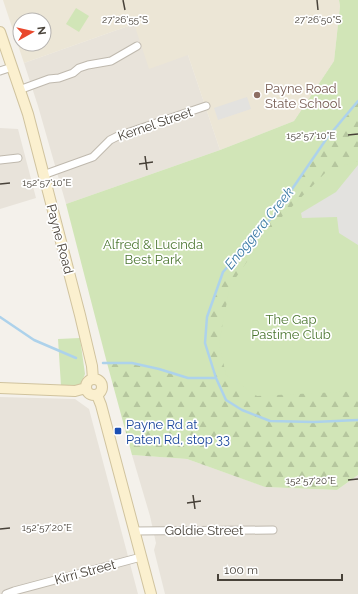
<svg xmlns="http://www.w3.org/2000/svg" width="358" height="594" font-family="Raleway,sans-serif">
	<defs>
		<pattern id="forest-firs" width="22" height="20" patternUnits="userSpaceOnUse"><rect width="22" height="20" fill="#d1e5b7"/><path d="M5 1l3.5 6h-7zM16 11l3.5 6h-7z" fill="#b5c69e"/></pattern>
	</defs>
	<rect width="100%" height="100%" fill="#f4f1eb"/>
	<path fill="#e8e3da" d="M134 24 188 55 220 150 66 204 38 106 24 63Z
		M0 128 18 129 36 198 0 209Z
		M0 397 75 399 89 409 138 594H0Z
		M132 455 187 459 266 487 337 490 358 475V594H165L154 550 156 543 150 516Z"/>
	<path fill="#ece6d6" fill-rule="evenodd" d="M3 0H339L340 6 334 61 294 121 220 150 188 55 149 69 134 24 24 63ZM20 20H44V44H20Z"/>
	<path fill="url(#forest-firs)" d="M358 101V475L337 490 265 487 187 459 132 455 107 363H132L159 369 215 378 205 343 207 317 223 272 275 214 327 138Z"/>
	<path fill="#d1e5b7" d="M339 0H358V101L327 138 275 214 223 272 207 317 205 343 215 378H188L159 369 132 363H107L66 204 220 150 294 121 334 61 340 6Z
		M76 8 89 16 79 32 66 24Z
		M358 161V391L257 396 226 375 219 343 230 286 269 230 328 170Z
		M80 338 85 374 80 386H61L58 339Z"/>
	<path fill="#e3e2df" d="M247 97 251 109 218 120 214 108Z
		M358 165V245L339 233 337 217 302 218 301 213 336 192Z"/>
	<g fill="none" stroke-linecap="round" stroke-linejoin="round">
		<path stroke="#add2eb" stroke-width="2.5" d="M358 101 327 138 275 214 223 272 207 317 205 343 216 378 226 400 242 410 270 421 314 422 358 420
			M0 317 34 340 76 358
			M103 363H132L159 369 188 378H216"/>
		<defs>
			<path id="street" d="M0 71 12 67
				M19 90 49 79 59 78 73 73 79 68 88 65 111 61 137 46
				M0 160 18 158
				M43 175 93 157 110 140 118 136 206 106
				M134 531 273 530
				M6 594 14 591 141 557"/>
			<path id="secondary" d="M0 32 28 114 80 315 92 366 93 379
				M86 387a8 8 0 1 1 16 0a8 8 0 1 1-16 0Z
				M0 388 75 391 86 388
				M97 395 101 405 151 594"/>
		</defs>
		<use href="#street" stroke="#bfb9ae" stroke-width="9"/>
		<use href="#secondary" stroke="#d0c39e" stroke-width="12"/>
		<use href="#street" stroke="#fff" stroke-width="7"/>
		<use href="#secondary" stroke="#fbf0cf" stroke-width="10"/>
	</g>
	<path fill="none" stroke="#484239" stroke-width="1.5" d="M123 0 125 10M317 0 318 10M348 135 358 134M145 156 147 170M139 164 153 162M0 184 10 183M348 480 358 479M193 495 195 509M187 503 201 501M0 529 10 528"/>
	<circle fill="#8d6e63" stroke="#fff" stroke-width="1.5" cx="257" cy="95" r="4"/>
	<rect fill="#1a4fb4" stroke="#fff" stroke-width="1.5" x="114" y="427" width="8" height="8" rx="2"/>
	<g text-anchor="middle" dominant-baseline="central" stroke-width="3.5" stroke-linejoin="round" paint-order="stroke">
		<g font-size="13" fill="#785e54" stroke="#fff" text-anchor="start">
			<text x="265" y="88">Payne Road<tspan x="265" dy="15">State School</tspan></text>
		</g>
		<g font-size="13" fill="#484239" stroke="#fff">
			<text transform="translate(155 124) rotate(-19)">Kernel Street</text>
			<text transform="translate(60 239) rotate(75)">Payne Road</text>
			<text x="204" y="530">Goldie Street</text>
			<text transform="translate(85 572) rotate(-15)">Kirri Street</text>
		</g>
		<g font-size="13" fill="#4b7630" stroke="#fff">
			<text x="153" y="244">Alfred &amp; Lucinda<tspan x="153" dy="15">Best Park</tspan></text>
			<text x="291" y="319">The Gap<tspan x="291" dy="15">Pastime Club</tspan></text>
		</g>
		<g font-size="13" fill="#164399" stroke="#fff" text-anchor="start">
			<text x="126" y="424">Payne Rd at<tspan x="126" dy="15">Paten Rd, stop 33</tspan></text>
		</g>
		<g font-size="14" font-style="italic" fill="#3878a4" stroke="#fff">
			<text transform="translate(259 228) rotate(-51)">Enoggera Creek</text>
		</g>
	</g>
	<g font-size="10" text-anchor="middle" fill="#484239" stroke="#fff" stroke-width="3.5" stroke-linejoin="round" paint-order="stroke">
		<text x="125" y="23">27°26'55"S</text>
		<text x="318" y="23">27°26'50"S</text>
		<text x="311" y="139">152°57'10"E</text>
		<text x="47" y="186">152°57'10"E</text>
		<text x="311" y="484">152°57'20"E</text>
		<text x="47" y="531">152°57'20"E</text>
	</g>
	<g transform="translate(32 32) rotate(82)"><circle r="19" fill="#ffffff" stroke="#b6b3b0"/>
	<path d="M0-3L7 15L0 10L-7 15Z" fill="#e9482d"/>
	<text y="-6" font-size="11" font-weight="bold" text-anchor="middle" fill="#484239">N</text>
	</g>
	<path d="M218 574v6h124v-6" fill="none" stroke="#484239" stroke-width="2"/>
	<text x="224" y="574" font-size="12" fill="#484239" stroke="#ffffff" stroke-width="3" paint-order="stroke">100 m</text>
</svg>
